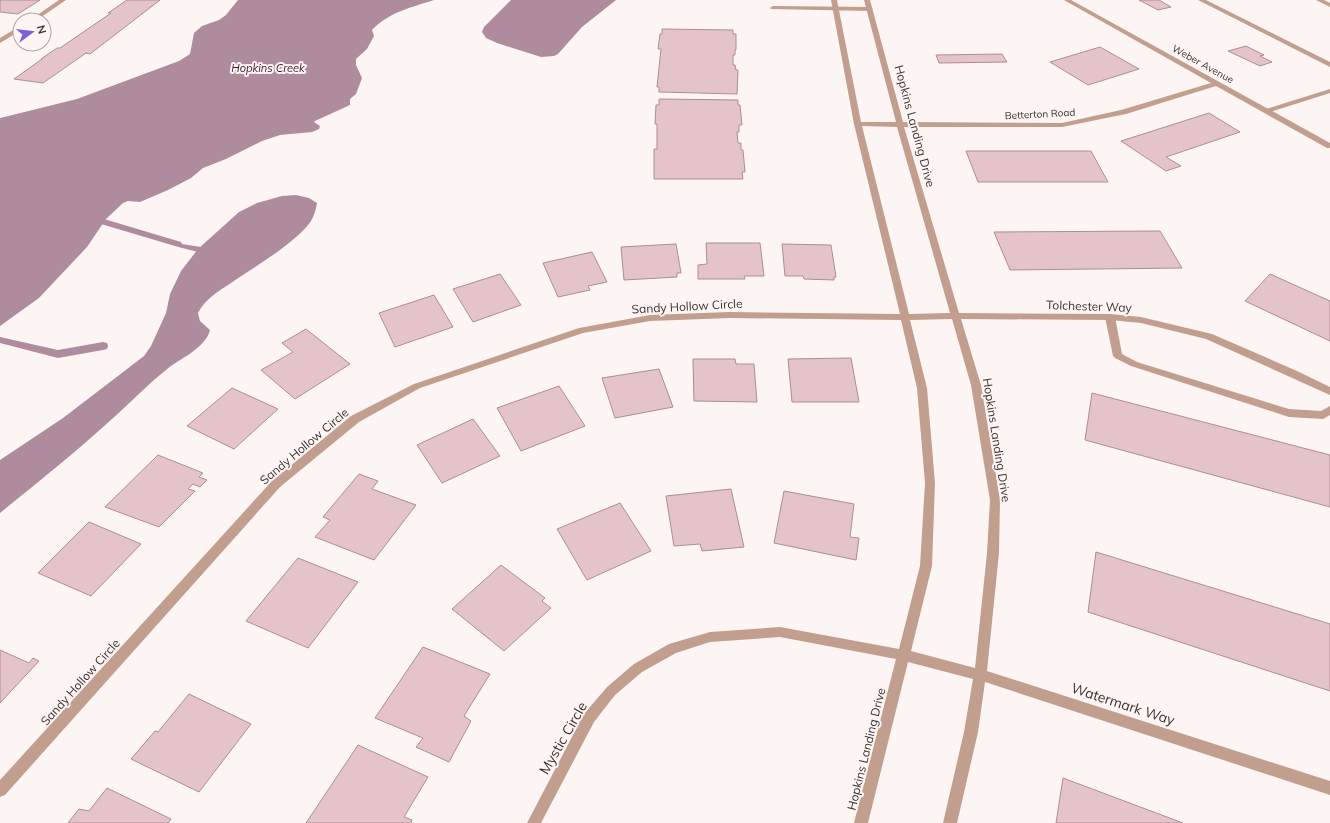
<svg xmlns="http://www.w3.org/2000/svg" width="1330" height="823" font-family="Mulish,sans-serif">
	<rect width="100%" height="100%" fill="#fcf5f4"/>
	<path fill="#af8c9d" d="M238 0H434C410 8 391 11 372 30L374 36 367 49 356 59V65L362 78 356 94 350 99V105L315 121 314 122 320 126 319 129 312 132 280 135 262 141 226 159 203 168 191 178 168 190 140 202 128 201 123 203 106 219 87 247 39 298 0 326V118L77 99 179 61 190 54 194 33 202 26 219 20 226 15Z
		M511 0H616L582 27 558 54 554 56 541 57 497 43 486 38 482 32 484 27Z
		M296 195 309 198 317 203C316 209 314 216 311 221 297 242 253 268 231 283 219 291 205 299 198 313L200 321 210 330C205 349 180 358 166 370 147 385 130 403 112 419 76 452 38 482 0 513V460L63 418 144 356 151 346 166 313 170 294 181 271 198 249 239 212 257 203 282 196Z"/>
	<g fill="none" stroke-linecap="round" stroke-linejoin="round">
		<path fill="#af8c9d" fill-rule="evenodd" d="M104 219 181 242 182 244 201 247 203 249 198 252C190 250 182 248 175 246L101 224 99 222Z
			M0 337 58 350 103 342 107 343 108 346 107 349 103 350 58 358 0 343Z"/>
	</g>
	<path fill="#e5c4c9" stroke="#ac8d92" d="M0 0H40L18 14 0 12Z
		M127 0H160L90 54 86 53 43 83 14 79 42 59H41L57 48H60L111 13H108Z
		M1139 0H1159L1171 7 1158 10Z
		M662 29 733 30V34H736V50H735V55H733V65H735L736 70H738L737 94 659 92V87H657L661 49H658L660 34H662Z
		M1246 46 1264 55 1260 56 1272 62 1260 66 1228 51Z
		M1100 47 1139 69 1088 85 1050 62Z
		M1002 54 1007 62 939 63 936 55Z
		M659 99 738 100V105H740L742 125H739V132H737L738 143H741V150H743L745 172H742L743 179H654V149H657V124H655L656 105H659Z
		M1209 113 1240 132 1166 157 1181 166 1166 171 1121 141Z
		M966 151H1091L1108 182H978Z
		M1160 231 1182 268 1010 270 994 232Z
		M706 243H760L764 276H744L745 279H698V265L707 264Z
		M676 244 681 273H677V277L624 280 621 247Z
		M782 244 831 245 836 277H834V280L804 279 803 276H785Z
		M592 252 607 282 588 286 590 290 558 297 543 263Z
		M500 274 521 305 473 322 453 289Z
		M1270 274 1330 301V341L1245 301Z
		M434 295 453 327 395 347 379 313Z
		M306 329 350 364 295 399 261 370 293 352 282 343Z
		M851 358 859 402H792L788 359Z
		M693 359H735L736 364H754L757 402 694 401Z
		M659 369 673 407 615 418 602 378Z
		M559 386 585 426 521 451 497 408Z
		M232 388 278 409 234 449 187 426Z
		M1092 393 1330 455V507L1085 440Z
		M473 419 500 456 442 483 417 445Z
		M158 455 203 473 199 477 207 480 200 487 193 484 188 489 195 491 159 527 105 507Z
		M359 474 378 481 372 489 416 505 374 560 315 537 330 520 323 517Z
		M731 489 744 547 702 551 700 544 674 546 666 496Z
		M784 491 854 504 850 537 859 538 856 560 774 543Z
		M620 503 651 551 587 580 557 529Z
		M89 522 141 544 91 596 38 573Z
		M1096 552 1330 624V691L1088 612Z
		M298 558 358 582 308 648 246 621Z
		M501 565 545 598 542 601 551 608 504 651 452 609Z
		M423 647 490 674 464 716 471 721 449 762 416 747 423 738 375 718Z
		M0 650 29 663 33 658 39 661 0 703Z
		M189 694 251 724 199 792 131 759 155 731 158 732Z
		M358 745 428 777 404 817 412 820 411 823H306Z
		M1063 778 1183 823H1056Z
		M107 788 171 819 168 823H68L79 809 89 811Z"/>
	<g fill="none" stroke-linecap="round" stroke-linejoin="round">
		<path fill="#c29e8e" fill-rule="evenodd" d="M1198 0H1206L1330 62V67Z
			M1316 0H1324L1330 3V7Z
			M773 6 870 7 873 9 870 11 771 9 770 8Z
			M1330 89V93L1270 112H1264L1263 110Z
			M1110 314 1115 317 1122 354 1137 362 1289 409 1321 411 1330 406V415L1323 419 1289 417 1131 366 1115 358 1113 356 1105 317Z"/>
		<path fill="#c29e8e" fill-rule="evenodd" d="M59 0H66L37 20H30Z
			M831 0H837L861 122H896L864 0H870L903 122 1062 123 1121 110 1211 83 1064 0H1071L1330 143V148H1327L1216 86 1126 114 1062 127H904L959 313 1110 314 1141 317 1212 334 1297 371 1330 387V395L1206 339 1141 323 1110 320 961 319 981 385 1000 500 999 553 987 671 1330 781V795L985 682 978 732 957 823H943L964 732 973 679 908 662 868 823H854L896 659 780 637 710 642 676 653 642 672 615 695 594 722 541 823H527L584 714 607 687 634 664 669 644 710 632 780 627 899 649 920 566 925 483 917 388 901 320 730 318 650 321 583 333 420 388 359 422 280 487 5 795 0 797V780L272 481 351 416 414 384 579 328 650 315 730 312 900 314 854 124ZM862 126 897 127 950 313 909 314ZM952 319 971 385 990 500 987 553 975 668 911 651 932 566 935 483 927 388 910 320Z
			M20 26V31L0 43V38Z"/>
	</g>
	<g text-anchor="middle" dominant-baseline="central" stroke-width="4" stroke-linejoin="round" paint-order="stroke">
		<g font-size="10" fill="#3d302f" stroke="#fcf5f4">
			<text transform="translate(1203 64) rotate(29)">Weber Avenue</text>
			<text transform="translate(1040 114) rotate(-3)">Betterton Road</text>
		</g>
		<g font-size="11" font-style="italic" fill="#441630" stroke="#fcf5f4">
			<text x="268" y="68">Hopkins Creek</text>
		</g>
		<g font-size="12" fill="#3d302f" stroke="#fcf5f4">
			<text transform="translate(915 126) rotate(75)">Hopkins Landing Drive</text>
			<text transform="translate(687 306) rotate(-3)">Sandy Hollow Circle</text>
			<text transform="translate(1089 306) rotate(2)">Tolchester Way</text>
			<text transform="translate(997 440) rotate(81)">Hopkins Landing Drive</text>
			<text transform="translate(304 446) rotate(-40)">Sandy Hollow Circle</text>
			<text transform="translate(80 682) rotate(-48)">Sandy Hollow Circle</text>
			<text transform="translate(866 749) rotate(-76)">Hopkins Landing Drive</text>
		</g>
		<g font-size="14" fill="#3d302f" stroke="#fcf5f4">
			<text transform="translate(1123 704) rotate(18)">Watermark Way</text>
			<text transform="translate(563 738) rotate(-60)">Mystic Circle</text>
		</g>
	</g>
	<g transform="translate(32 32) rotate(75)"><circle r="19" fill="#fcf5f4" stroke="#b0a6a5"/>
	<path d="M0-3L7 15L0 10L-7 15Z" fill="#805ed8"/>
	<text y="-6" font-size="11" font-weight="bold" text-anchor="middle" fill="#3d302f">N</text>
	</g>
</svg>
